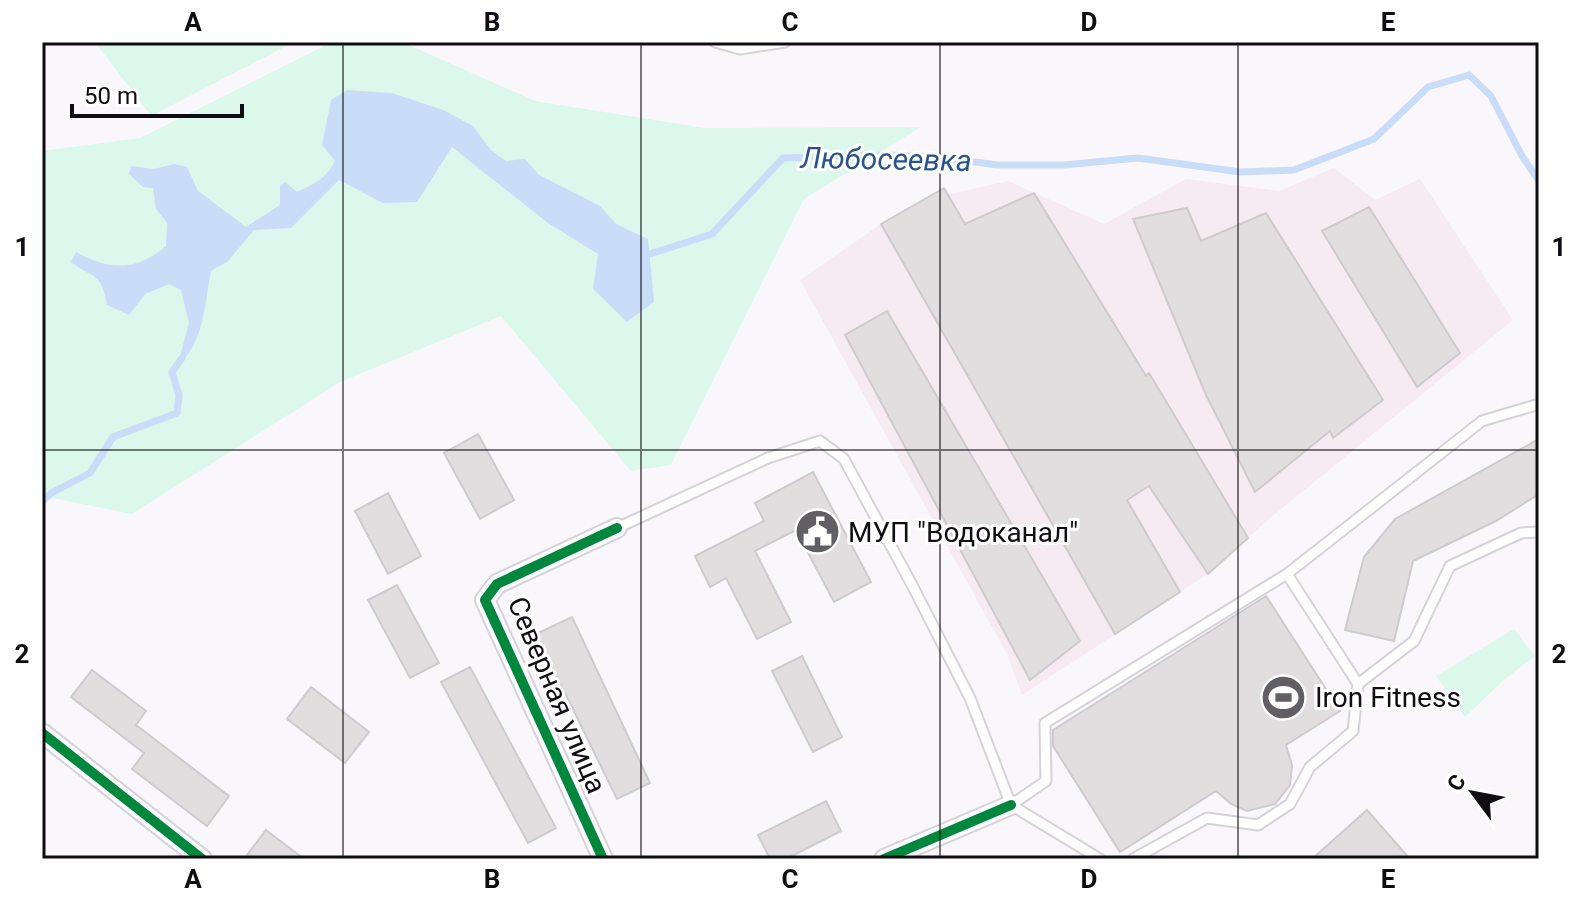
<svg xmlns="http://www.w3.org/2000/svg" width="1581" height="901" font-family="Roboto,sans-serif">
	<rect width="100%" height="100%" fill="#faf7fc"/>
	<path fill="#f6eaf3" d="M1334 168 1375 200 1420 179 1513 320 1269 519 1208 574 1022 695 1007 654 800 280 881 224 946 195 1008 181 1104 224 1186 179 1279 191Z"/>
	<path fill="#dcf7ec" d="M95 42H294L151 116Z
		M332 42H402L535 101 705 128 921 127 804 199 671 465 631 471 501 316 340 382 132 514 42 496V151L140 138Z
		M1514 629 1535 656 1505 679 1465 717 1436 676Z"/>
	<path fill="#c9dcf8" d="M347 90 392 93 443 110 473 126 491 150 506 161 525 159 539 175 600 206 616 224 648 239 654 302 627 322 593 289 598 254 548 223 452 147 417 202 383 203 339 180 291 228 254 230 228 261 211 271C205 301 204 345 178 364L189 323 181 290 169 284 145 294 129 315 107 305C101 272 95 280 71 262L76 252C109 271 138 271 166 246L167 223 156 209 153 188 143 187 129 174 131 166 154 169 174 164 187 167 198 191 246 227 280 205V185L285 182 297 192C314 184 327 178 335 161L322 145 331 100Z"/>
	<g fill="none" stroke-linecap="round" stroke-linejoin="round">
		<path stroke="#c9dcf8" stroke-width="7" d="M643 251 650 254 712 234 783 158 887 155 939 157 997 165H1064L1138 158 1240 172 1294 170 1374 139 1428 87 1469 75 1491 96 1522 156 1539 181
			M42 501 53 492 90 473 113 437 177 413 179 395 172 372 182 358"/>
	</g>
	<path fill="#e2dddf" stroke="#cfcacc" stroke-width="2" d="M944 188 965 224 1034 193 1146 376 1149 373 1248 538 1208 574 1149 486 1127 500 1180 592 1115 634 881 224Z
		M1369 207 1460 353 1417 387 1322 231Z
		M1187 208 1201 241 1266 213 1383 400 1333 438 1330 431 1255 492 1206 395 1133 219Z
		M887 311 1080 641 1030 680 845 335Z
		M478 434 514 500 480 519 444 453Z
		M1539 439V494L1496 521 1413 561 1394 641 1345 630 1364 557 1395 519Z
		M813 472 871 582 834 602 796 530 755 551 791 622 757 639 726 578 710 587 695 556 764 521 755 503Z
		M388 493 421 556 388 574 355 511Z
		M397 585 439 663 410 678 368 600Z
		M1266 596 1340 711 1286 745 1292 765 1290 785 1275 804 1247 811 1231 804 1216 791 1120 852 1053 746V730Z
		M572 617 650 783 617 799 536 634Z
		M802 656 842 737 813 752 772 671Z
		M470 667 556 828 528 843 441 682Z
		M92 670 146 711 136 725 229 796 207 826 132 769 144 753 71 697Z
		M311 687 369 732 345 763 287 719Z
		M826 801 841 831 786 859H770L758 835Z
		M1367 810 1410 859H1312Z
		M266 830 304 859H244Z"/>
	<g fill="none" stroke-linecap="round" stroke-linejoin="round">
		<defs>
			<path id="service" d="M715 42 740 49 785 42
				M617 528 768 458 820 441 844 459 911 583 970 698 1011 805
				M1358 684 1414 641 1450 566 1521 533 1539 532
				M1100 859 1011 805 1046 781 1045 723 1287 574 1482 421 1539 404
				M1133 859 1207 818 1258 825 1290 804 1310 767 1353 731 1358 684 1287 574"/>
			<path id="minor" d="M42 733 202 859
				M603 859 485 600 497 584 617 528
				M884 859 1011 805"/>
		</defs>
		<use href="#service" stroke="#d6d3d8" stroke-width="13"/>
		<use href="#minor" stroke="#d6d3d8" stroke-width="22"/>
		<use href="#service" stroke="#fefeff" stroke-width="9"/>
		<use href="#minor" stroke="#fefeff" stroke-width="18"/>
		<defs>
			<path id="cycleway" d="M42 733 202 859
				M603 859 485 600 497 584 617 528
				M884 859 1011 805"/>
		</defs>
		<use href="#cycleway" stroke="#fff" stroke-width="15"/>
		<use href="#cycleway" stroke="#00873e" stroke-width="10"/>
	</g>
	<path fill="none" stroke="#100d12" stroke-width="2" stroke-opacity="0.55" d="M343 42V859M641 42V859M940 42V859M1238 42V859M42 450H1539"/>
	<defs>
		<symbol id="civic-disc" viewBox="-11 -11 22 22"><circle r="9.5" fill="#625f64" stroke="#fff"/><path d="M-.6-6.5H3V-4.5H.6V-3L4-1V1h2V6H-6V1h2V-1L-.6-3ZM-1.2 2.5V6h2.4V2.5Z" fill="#fff"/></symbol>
		<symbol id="stadium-disc" viewBox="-11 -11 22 22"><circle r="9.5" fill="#625f64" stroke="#fff"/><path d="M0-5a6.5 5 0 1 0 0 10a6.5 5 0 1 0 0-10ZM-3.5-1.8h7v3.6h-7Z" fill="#fff"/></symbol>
	</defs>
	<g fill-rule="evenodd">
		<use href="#civic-disc" x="792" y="506" width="51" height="51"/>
		<use href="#stadium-disc" x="1258" y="672" width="51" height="51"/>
	</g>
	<g text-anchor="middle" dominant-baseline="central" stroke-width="6" stroke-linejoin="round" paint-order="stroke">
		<g font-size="28" fill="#100d12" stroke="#fff" text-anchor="start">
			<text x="848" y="532">МУП "Водоканал"</text>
			<text x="1315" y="697">Iron Fitness</text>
		</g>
		<g font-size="28" fill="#100d12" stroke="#fff">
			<text transform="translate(557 695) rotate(67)">Северная улица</text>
		</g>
		<g font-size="30" font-style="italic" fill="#27538e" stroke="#fff">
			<text transform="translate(886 159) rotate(1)">Любосеевка</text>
		</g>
	</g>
	<rect width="1581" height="901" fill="none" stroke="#ffffff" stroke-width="88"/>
	<g transform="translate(1473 793) rotate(302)" stroke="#ffffff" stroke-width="6" paint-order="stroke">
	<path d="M0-6L14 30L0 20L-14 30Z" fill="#100d12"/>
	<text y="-12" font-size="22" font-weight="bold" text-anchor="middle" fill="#100d12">С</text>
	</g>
	<path d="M72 104v12h170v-12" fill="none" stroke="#100d12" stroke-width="4"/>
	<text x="84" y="104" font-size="24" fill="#100d12" stroke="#ffffff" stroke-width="6" paint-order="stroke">50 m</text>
	<rect x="44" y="44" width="1493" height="813" fill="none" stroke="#100d12" stroke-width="3"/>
	<g font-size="26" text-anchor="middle" font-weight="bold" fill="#100d12">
		<text x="193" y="31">A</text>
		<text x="492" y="31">B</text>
		<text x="790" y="31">C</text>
		<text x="1089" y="31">D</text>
		<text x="1388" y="31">E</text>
		<text x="22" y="256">1</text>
		<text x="1559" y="256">1</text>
		<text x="22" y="663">2</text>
		<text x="1559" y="663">2</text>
		<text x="193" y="888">A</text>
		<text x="492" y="888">B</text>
		<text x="790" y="888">C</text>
		<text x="1089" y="888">D</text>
		<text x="1388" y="888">E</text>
	</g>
</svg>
